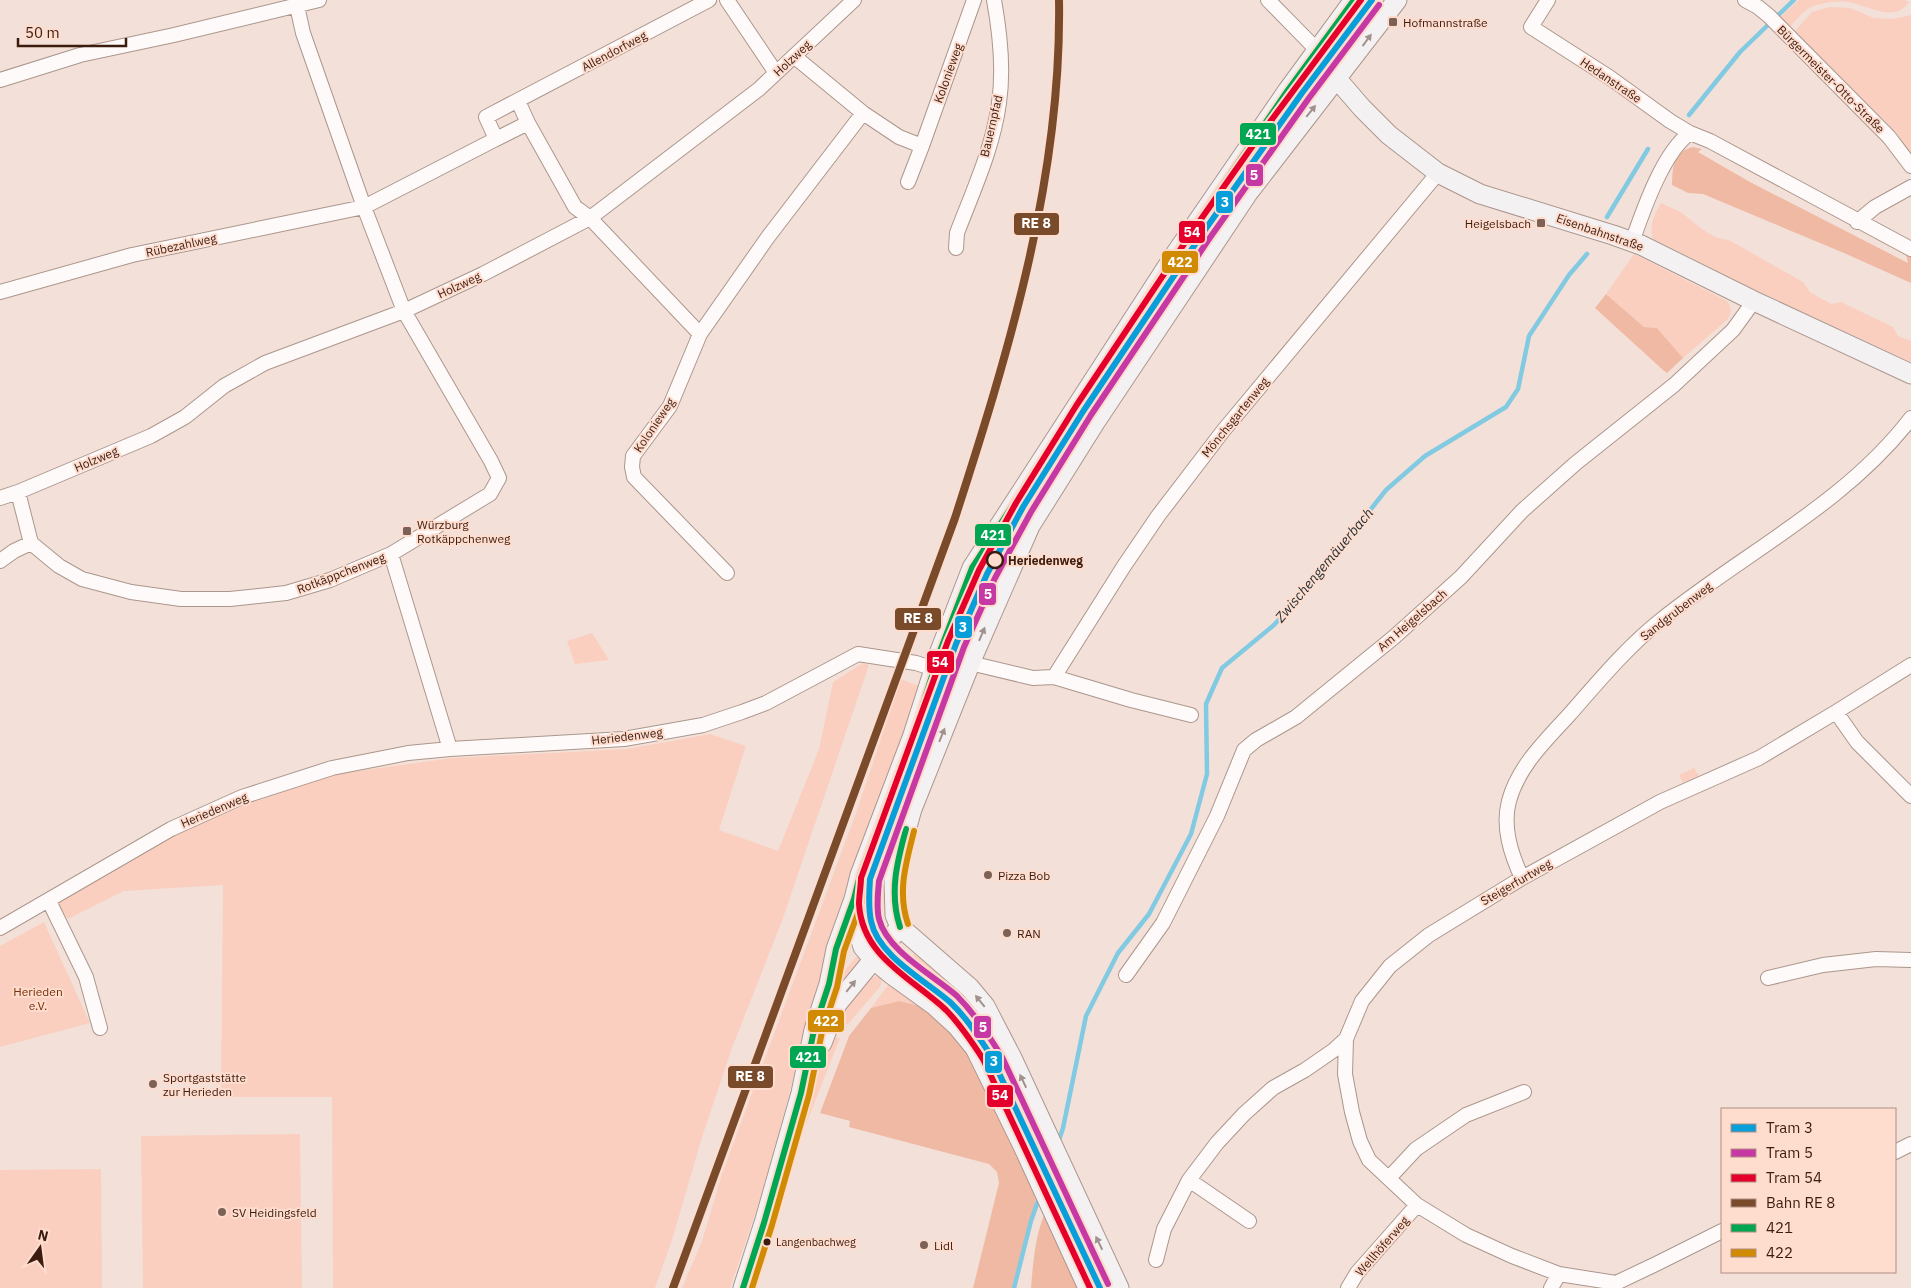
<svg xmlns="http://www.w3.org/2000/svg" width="1911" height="1288" font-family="'IBM Plex Sans',sans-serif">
	<rect width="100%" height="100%" fill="#f3e1d9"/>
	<path fill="#facfbf" d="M1799 0H1905L1909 2C1895 22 1872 8 1853 3 1840 0 1824 2 1811 7 1803 11 1795 22 1789 28L1779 18Z
		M1829 7 1850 8 1874 18 1893 19 1911 15V155L1895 131 1794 32 1812 12Z
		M1661 203C1666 206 1673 208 1679 211 1694 221 1709 239 1729 240L1803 282 1810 292 1831 304 1841 302 1893 327 1898 336 1911 341V362L1766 295 1653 239C1649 225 1654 215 1661 203Z
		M1634 254 1727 301C1732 307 1732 314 1727 320L1683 358 1657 328 1644 327 1606 294Z
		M592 633 609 660 575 664 567 641Z
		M863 663 869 665 782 921 732 1048 703 1134 672 1240 655 1288H333L332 1097H221L223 885 124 891 68 919 57 903 174 835 248 804 335 774 453 758 627 749 710 734 746 746 719 830 778 851 819 749 833 682Z
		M901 679 919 686 900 750 842 907 819 981 766 1182 730 1288H682L702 1241 722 1174 856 813Z
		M1694 768 1699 776 1683 783 1679 775Z
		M869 867 884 871 883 916 867 921 870 930H867L859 911Z
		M44 922 90 1023 0 1047V946Z
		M914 954C943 977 964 995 986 1025L984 1026C962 1000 936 979 910 958Z
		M856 957H859L860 961 823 1014 836 981Z
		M876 976 881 978 882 981 880 987 848 1024 839 1021 843 1012 868 979Z
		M891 981 929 1008 899 1001 871 1008Z
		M830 1036 840 1038 790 1165Z
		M300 1134 302 1288H143L141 1136Z
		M101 1169 102 1288H0V1170Z"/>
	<path fill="#f0b9a3" d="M1693 147 1702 149 1698 152 1750 182 1908 263 1904 246 1911 249V283L1844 253 1703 194 1688 193 1672 185C1673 166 1672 152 1693 147Z
		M1606 294 1644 327 1657 328 1683 358 1667 373 1663 370 1595 308Z
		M899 1001 929 1008 969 1052 1036 1199 1013 1288H973L999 1183 997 1172 989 1164 849 1127 850 1121 820 1113 849 1036 871 1008Z
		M1044 1215 1080 1288H1031C1033 1263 1035 1238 1044 1215Z"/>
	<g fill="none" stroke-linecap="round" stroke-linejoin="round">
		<path stroke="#82cae1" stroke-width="4.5" d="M1689 115 1740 52 1794 0
			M1607 217 1648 149
			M1058 1143 1063 1128 1086 1016 1118 953 1149 914 1191 834 1207 774 1206 704 1222 668 1274 625 1315 580 1386 490 1425 456 1506 407 1518 389 1529 336 1569 275 1587 254
			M1045 1181 1052 1160
			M1014 1288 1031 1221 1040 1195"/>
		<defs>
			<path id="street" d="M727 0 776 73
				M1268 0 1317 50
				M1548 0 1531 27 1609 77 1670 121 1690 133 1710 141 1911 249
				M1745 0 1758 7 1769 16 1889 137 1911 166
				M795 57 863 113 899 137 922 146 908 182
				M0 80 80 55 174 35 319 0
				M518 101 528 123 496 139 486 117 709 0
				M528 123 575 207 590 218 700 334
				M922 146 974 0
				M1857 222 1875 207 1911 187
				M1632 242C1643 211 1663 152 1690 133
				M956 248 957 233C973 191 993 148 999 103 1004 69 1000 33 994 0
				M0 292 132 255 364 207 496 139
				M18 492 31 543 59 566 82 579 131 592 181 599H230L286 593 330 580 391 554 490 494 499 478 491 461 404 311 364 207 303 33 297 6
				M0 498 18 492 151 436 185 417 224 386 265 363 404 311 483 274 590 218 759 89 854 0
				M391 554 450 749
				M0 561 14 551 31 543
				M727 573 634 477 632 467 633 456 670 406 700 334 768 237 863 113
				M970 663 1033 678 1054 677 1131 700 1191 715
				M1054 677 1124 566 1158 516 1223 431 1438 173
				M1836 712 1857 742 1911 796
				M1522 878C1511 854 1502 827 1509 801 1518 767 1545 741 1569 715 1598 682 1627 647 1661 620 1744 553 1845 504 1911 418
				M49 901 86 977 100 1028
				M0 928 171 829 242 797 332 768 408 753 450 749 624 739 703 725 742 712 766 703 858 654 916 663 965 679
				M1126 975 1163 923 1217 816 1244 750 1256 740 1296 717 1393 638 1461 577 1522 511 1576 463 1674 385 1733 330 1754 301
				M1768 978 1823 965 1876 959 1911 960
				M1346 1039 1345 1074 1352 1112 1360 1141 1369 1160 1417 1205 1466 1235 1512 1256 1559 1274 1616 1283 1656 1264 1722 1231
				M1895 1152 1911 1144
				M1389 1178 1416 1149 1466 1115 1524 1092
				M1189 1180 1249 1221
				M1156 1260 1164 1229 1189 1180 1217 1143 1244 1114 1273 1088 1305 1070 1334 1050 1346 1039 1362 1001 1390 966 1429 935 1522 878 1660 802 1759 758 1836 712 1911 665
				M1348 1288 1357 1273 1417 1205
				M1551 1288 1559 1274"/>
			<path id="secondary" d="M1317 50 1337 79 1362 108 1389 135 1438 173 1480 194 1613 235 1641 245 1754 301 1911 374
				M854 903 855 921 863 947 874 960 891 974 934 1005 957 1026 975 1048 1023 1146 1088 1288
				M822 1043 837 1004 900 927
				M743 1288 764 1223 801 1093 814 1030 829 984 836 949 854 899 860 875 913 735 940 651 972 568 1176 253 1288 90 1354 0
				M1119 1288 1012 1058 985 1006 970 988 900 927 895 915 894 883 896 866 912 809 974 654 1030 526 1096 421 1248 193 1397 0"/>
		</defs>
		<use href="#street" stroke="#ac968c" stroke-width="16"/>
		<use href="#secondary" stroke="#ac968c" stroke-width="21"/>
		<use href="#street" stroke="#fdfaf9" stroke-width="14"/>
		<use href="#secondary" stroke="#f4f1f3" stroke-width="19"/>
		<path stroke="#d4cdcb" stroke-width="1" d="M914 757 934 719"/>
		<defs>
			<path id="bus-1" d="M900 927C889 893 897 862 906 829
				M743 1288 764 1223 801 1093 814 1030 829 984 836 949 854 899 860 875 913 735 940 651 972 568 1176 253 1288 90 1354 0"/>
			<path id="bus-2" d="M908 924C897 892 906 863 914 831
				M752 1288 772 1225 809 1095 822 1032 837 987 844 951 862 902 868 878 921 738 948 654 980 572 1183 258 1295 95 1361 5"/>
		</defs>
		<use href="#bus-1" stroke="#fedcce" stroke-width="10"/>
		<use href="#bus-2" stroke="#fedcce" stroke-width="10"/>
		<use href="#bus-1" stroke="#00a651" stroke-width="6"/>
		<use href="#bus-2" stroke="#d18a03" stroke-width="6"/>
		<defs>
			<path id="rail-1" d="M673 1288 955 518C1009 351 1062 177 1059 0"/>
		</defs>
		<use href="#rail-1" stroke="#fedcce" stroke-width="11"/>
		<use href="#rail-1" stroke="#7a4b2a" stroke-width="8"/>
		<defs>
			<path id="tram-1" d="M1100 1288 990 1054C978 1036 966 1017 950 1002 925 980 878 956 871 921 868 907 869 893 870 879L956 644 987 574 1023 507 1084 410 1202 234 1302 93 1372 0"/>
			<path id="tram-2" d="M1108 1284 1002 1057C989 1036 975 1014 957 996 933 975 887 951 879 919 876 906 878 894 879 881L964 647 995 578 1031 512 1091 415 1209 239 1309 98 1379 5"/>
			<path id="tram-3" d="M1090 1288 983 1059C972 1042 960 1024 946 1010 912 978 862 957 859 904 859 896 861 886 861 878L948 641 979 570 1016 503 1076 406 1194 229 1261 134 1361 0"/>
		</defs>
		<use href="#tram-1" stroke="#fedcce" stroke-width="10"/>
		<use href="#tram-2" stroke="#fedcce" stroke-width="10"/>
		<use href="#tram-3" stroke="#fedcce" stroke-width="10"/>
		<use href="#tram-1" stroke="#079eda" stroke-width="6"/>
		<use href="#tram-2" stroke="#c638a3" stroke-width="6"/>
		<use href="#tram-3" stroke="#e4002b" stroke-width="6"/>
	</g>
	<defs><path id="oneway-solid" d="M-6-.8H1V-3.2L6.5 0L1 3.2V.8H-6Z" transform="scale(1.25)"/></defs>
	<g fill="#a1918c">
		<use href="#oneway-solid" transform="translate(1367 40) rotate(-54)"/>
		<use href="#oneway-solid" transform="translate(1311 111) rotate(-51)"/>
		<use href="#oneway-solid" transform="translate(982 634) rotate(-67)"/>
		<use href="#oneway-solid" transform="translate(942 735) rotate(-68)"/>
		<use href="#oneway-solid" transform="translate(851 986) rotate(-51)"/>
		<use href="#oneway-solid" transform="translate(980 1001) rotate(-129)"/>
		<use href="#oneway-solid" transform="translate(1023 1081) rotate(-115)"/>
		<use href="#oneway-solid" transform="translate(1099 1243) rotate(-116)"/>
	</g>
	<g fill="#7b6156" stroke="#fedcce" stroke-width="2">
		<rect x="1388" y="17" width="10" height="10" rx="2.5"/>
		<rect x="1536" y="218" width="10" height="10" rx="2.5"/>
		<rect x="402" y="526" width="10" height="10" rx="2.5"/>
		<circle cx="988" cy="875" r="5"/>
		<circle cx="1007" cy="933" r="5"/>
		<circle cx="153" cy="1084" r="5"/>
		<circle cx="222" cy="1212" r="5"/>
		<circle cx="924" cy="1245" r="5"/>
	</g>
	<circle fill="#fedcce" stroke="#3b1c0f" stroke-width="2.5" cx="995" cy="560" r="8"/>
	<circle fill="#3b1c0f" stroke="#fedcce" stroke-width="2" cx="767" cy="1242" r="4.5"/>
	<g text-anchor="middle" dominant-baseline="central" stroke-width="4" stroke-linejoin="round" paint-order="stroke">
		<g font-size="11" fill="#3b1c0f" stroke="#fedcce" text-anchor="start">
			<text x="776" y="1242">Langenbachweg</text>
		</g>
		<g font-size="12" fill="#3b1c0f" stroke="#fedcce" text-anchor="start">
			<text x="1403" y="22">Hofmannstraße</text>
			<text x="1531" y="223" text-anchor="end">Heigelsbach</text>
			<text x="417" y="524">Würzburg<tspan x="417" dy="14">Rotkäppchenweg</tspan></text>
			<text x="998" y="875">Pizza Bob</text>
			<text x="1017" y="933">RAN</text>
			<text x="163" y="1077">Sportgaststätte<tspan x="163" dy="14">zur Herieden</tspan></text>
			<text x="232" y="1212">SV Heidingsfeld</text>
			<text x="934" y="1245">Lidl</text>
		</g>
		<g font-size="12" fill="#3b1c0f" stroke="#fedcce">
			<text transform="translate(614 51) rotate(-28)">Allendorfweg</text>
			<text transform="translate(792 58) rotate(-43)">Holzweg</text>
			<text transform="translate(948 73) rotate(-70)">Kolonieweg</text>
			<text transform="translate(1831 79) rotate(45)">Bürgermeister-Otto-Straße</text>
			<text transform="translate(1611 80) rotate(34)">Hedanstraße</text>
			<text transform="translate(991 126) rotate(-77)">Bauernpfad</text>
			<text transform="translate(1600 232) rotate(19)">Eisenbahnstraße</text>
			<text transform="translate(181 245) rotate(-12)">Rübezahlweg</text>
			<text transform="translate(459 285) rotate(-25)">Holzweg</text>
			<text transform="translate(1235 417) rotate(-51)">Mönchsgartenweg</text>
			<text transform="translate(654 425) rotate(-56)">Kolonieweg</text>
			<text transform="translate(96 459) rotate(-23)">Holzweg</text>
			<text transform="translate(341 573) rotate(-21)">Rotkäppchenweg</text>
			<text transform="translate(1676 611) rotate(-38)">Sandgrubenweg</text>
			<text transform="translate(1412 620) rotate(-41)">Am Heigelsbach</text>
			<text transform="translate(627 736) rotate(-7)">Heriedenweg</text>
			<text transform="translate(214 810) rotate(-23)">Heriedenweg</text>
			<text transform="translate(1516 882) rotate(-30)">Steigerfurtweg</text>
			<text transform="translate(1382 1246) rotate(-49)">Wellhöferweg</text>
		</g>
		<g font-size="12" font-weight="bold" fill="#3b1c0f" stroke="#fedcce" text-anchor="start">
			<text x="1008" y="560">Heriedenweg</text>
		</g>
		<g font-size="12" fill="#792f07" stroke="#fedcce">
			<text x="38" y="991">Herieden<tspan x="38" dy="14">e.V.</tspan></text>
		</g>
		<g font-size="14" font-style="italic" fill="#1b2e35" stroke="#fedcce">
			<text transform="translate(1324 565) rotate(-50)">Zwischengemäuerbach</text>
		</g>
	</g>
	<g stroke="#fedcce" stroke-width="2">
		<rect x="1239" y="122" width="38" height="24" rx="5" fill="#00a651"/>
		<rect x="1245" y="163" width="19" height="24" rx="5" fill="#c638a3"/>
		<rect x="1215" y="190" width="19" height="24" rx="5" fill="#079eda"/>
		<rect x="1013" y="212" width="47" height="24" rx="5" fill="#7a4b2a"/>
		<rect x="1178" y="220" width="28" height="24" rx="5" fill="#e4002b"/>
		<rect x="1161" y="250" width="38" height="24" rx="5" fill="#d18a03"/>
		<rect x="974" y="523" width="38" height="24" rx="5" fill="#00a651"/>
		<rect x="978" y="582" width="19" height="24" rx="5" fill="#c638a3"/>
		<rect x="894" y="607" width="48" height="24" rx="5" fill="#7a4b2a"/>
		<rect x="954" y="615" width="19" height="24" rx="5" fill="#079eda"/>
		<rect x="926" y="650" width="29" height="24" rx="5" fill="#e4002b"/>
		<rect x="807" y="1009" width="38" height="24" rx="5" fill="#d18a03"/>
		<rect x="973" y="1015" width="19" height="24" rx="5" fill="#c638a3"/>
		<rect x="789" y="1045" width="38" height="24" rx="5" fill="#00a651"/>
		<rect x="984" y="1050" width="19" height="24" rx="5" fill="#079eda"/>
		<rect x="727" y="1065" width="47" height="24" rx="5" fill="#7a4b2a"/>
		<rect x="986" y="1084" width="28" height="24" rx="5" fill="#e4002b"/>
	</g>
	<g font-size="14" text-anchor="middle" font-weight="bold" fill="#fff">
		<text x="1258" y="139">421</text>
		<text x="1254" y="180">5</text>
		<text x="1225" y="207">3</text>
		<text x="1036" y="228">RE 8</text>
		<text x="1192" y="237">54</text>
		<text x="1180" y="267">422</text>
		<text x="993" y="540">421</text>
		<text x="988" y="599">5</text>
		<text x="918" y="623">RE 8</text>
		<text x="963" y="632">3</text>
		<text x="940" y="667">54</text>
		<text x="826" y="1026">422</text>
		<text x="983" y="1032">5</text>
		<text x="808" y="1062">421</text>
		<text x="994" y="1066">3</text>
		<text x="750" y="1081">RE 8</text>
		<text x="1000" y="1100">54</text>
	</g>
	<rect x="1721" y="1108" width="175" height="165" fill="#fedcce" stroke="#b08f82"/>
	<rect x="1731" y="1124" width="25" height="8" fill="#079eda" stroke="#b08f82"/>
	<text x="1766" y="1133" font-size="15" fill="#3b1c0f">Tram 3</text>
	<rect x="1731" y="1149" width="25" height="8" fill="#c638a3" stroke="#b08f82"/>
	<text x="1766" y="1158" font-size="15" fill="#3b1c0f">Tram 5</text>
	<rect x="1731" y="1174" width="25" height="8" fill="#e4002b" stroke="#b08f82"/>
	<text x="1766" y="1183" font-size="15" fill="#3b1c0f">Tram 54</text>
	<rect x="1731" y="1199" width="25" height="8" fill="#7a4b2a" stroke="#b08f82"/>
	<text x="1766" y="1208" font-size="15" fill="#3b1c0f">Bahn RE 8</text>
	<rect x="1731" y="1224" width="25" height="8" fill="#00a651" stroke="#b08f82"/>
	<text x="1766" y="1233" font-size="15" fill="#3b1c0f">421</text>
	<rect x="1731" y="1249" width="25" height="8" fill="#d18a03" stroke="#b08f82"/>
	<text x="1766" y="1258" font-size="15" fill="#3b1c0f">422</text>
	<g transform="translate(40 1248) rotate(14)" stroke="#fedcce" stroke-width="4" paint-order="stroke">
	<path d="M0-4L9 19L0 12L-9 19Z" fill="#3b1c0f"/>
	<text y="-8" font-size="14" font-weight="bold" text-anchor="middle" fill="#3b1c0f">N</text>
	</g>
	<path d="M18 38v8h108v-8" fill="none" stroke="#3b1c0f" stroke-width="2.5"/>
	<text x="25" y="38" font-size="15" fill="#3b1c0f" stroke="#fedcce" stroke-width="4" paint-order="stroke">50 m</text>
</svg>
